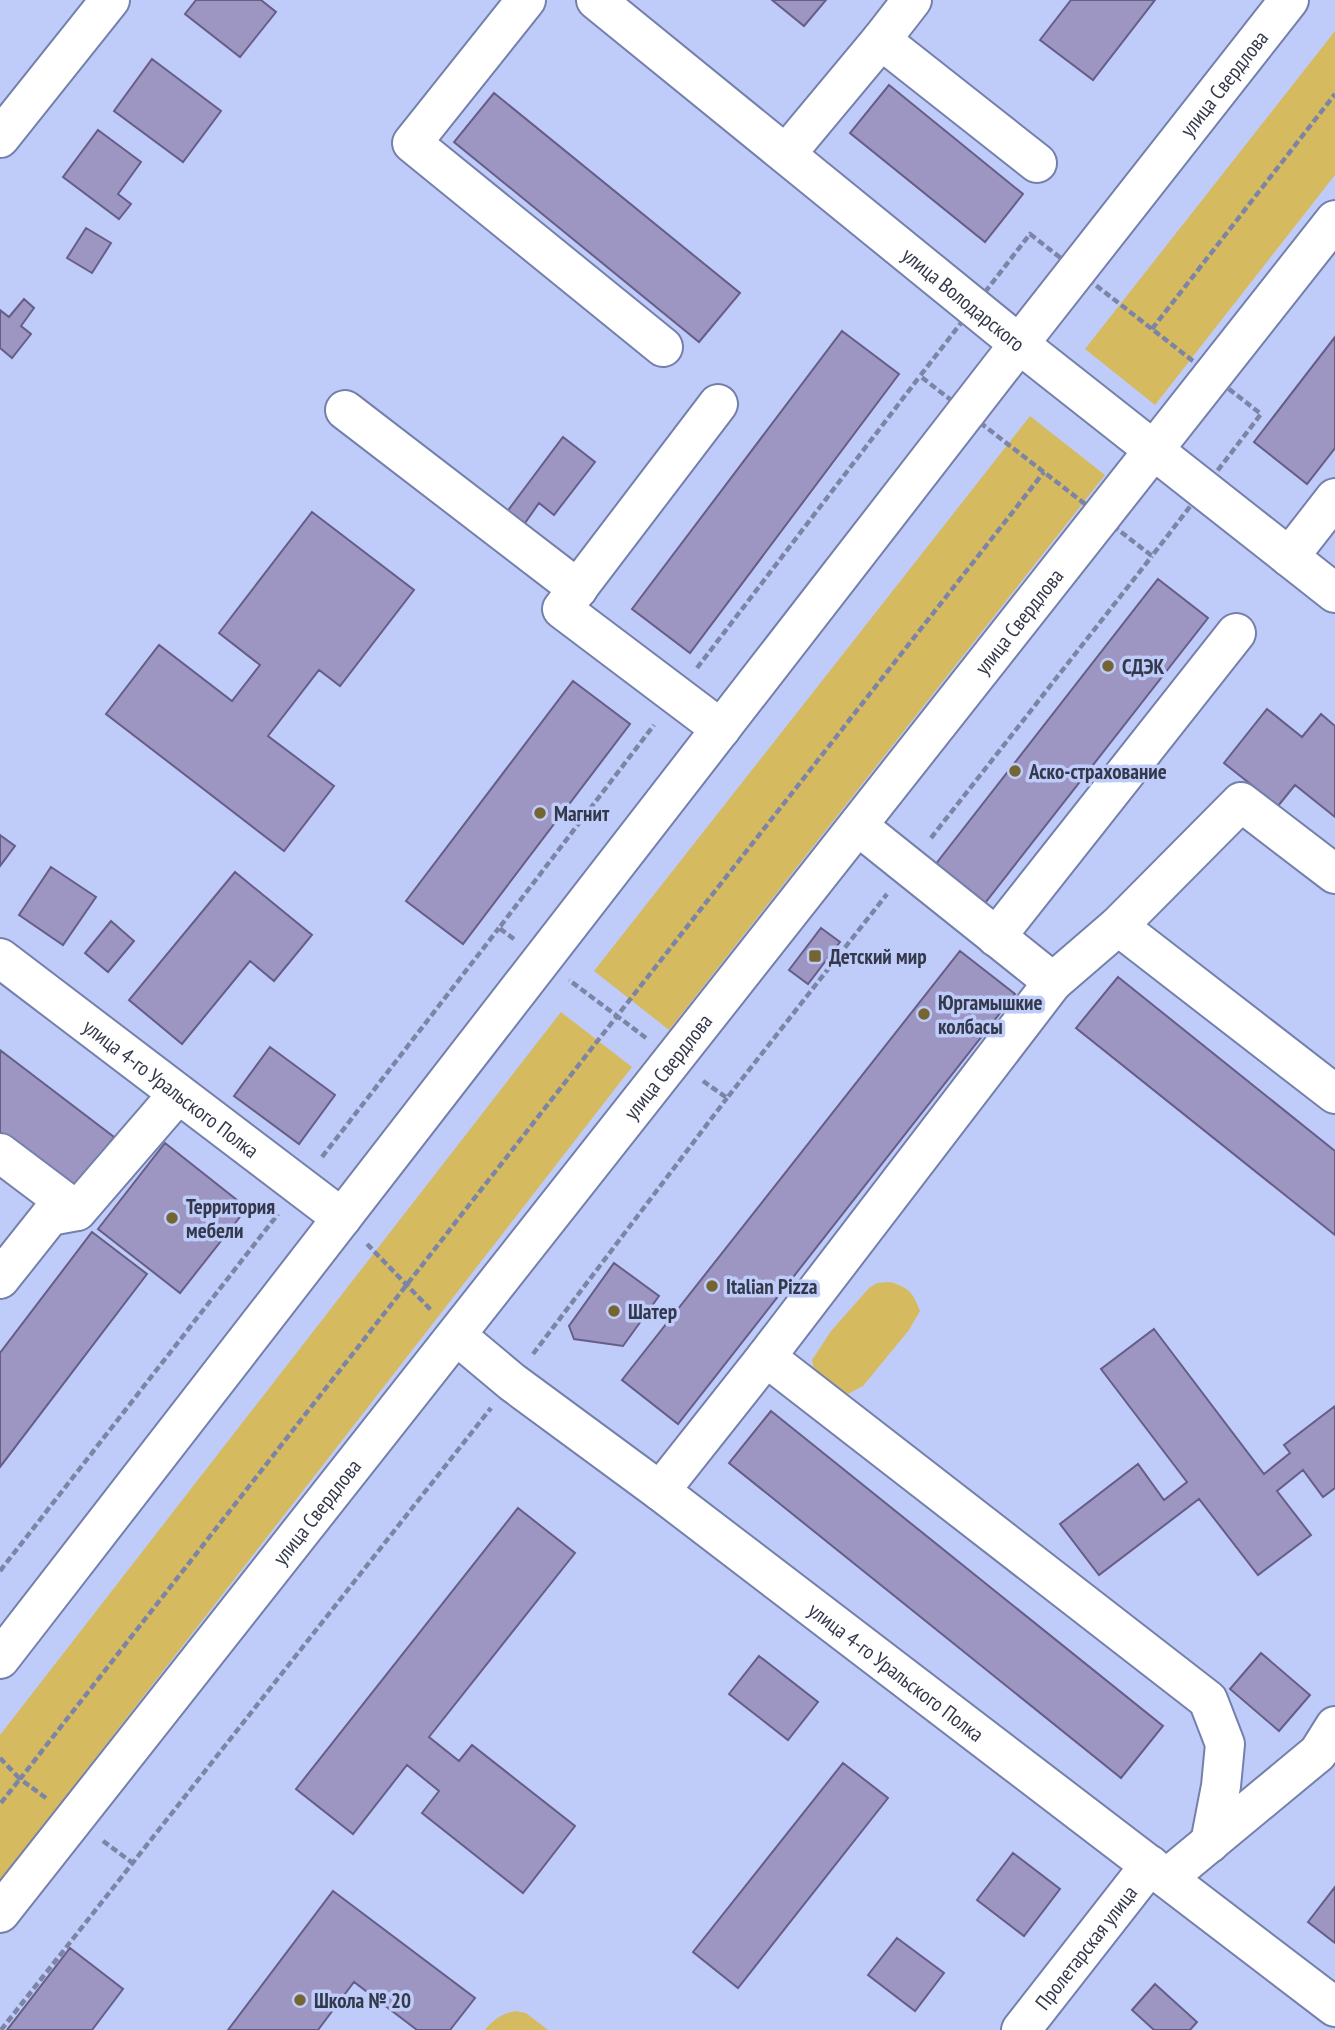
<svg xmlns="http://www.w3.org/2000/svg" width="1335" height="2030" font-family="'PT Sans Narrow',sans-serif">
	<rect width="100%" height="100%" fill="#bfccfa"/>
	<path fill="#d6ba60" d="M1335 31V175L1155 405 1085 349Z
		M1030 416 1105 475 669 1030 594 971Z
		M561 1012 632 1067 0 1881V1735Z
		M890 1282C910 1288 913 1293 920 1311L909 1330 863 1386 848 1394 833 1390 815 1377 812 1360 831 1331 869 1288 877 1283Z
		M515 2011 526 2013 548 2030H485C494 2019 502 2014 515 2011Z"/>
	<path fill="#9d95c2" stroke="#665e88" stroke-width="2" d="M196 0H261L276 12 240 57 185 14Z
		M772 0H826L804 26Z
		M1071 0H1155L1093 80 1040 40Z
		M152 59 221 111 183 162 114 111Z
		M889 85 1023 194 985 242 850 133Z
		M494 93 740 293 699 342 454 142Z
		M98 130 141 162 118 194 131 204 119 219 63 177Z
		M86 228 111 243 92 273 67 258Z
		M24 299 34 308 21 326 31 334 12 358 0 348V310L9 317Z
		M842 331 899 374 690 653 632 609Z
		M1335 337V448L1307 484 1254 442Z
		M563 437 595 462 554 515 539 503 520 530 503 517Z
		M312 512 414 590 340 686 319 670 268 736 334 786 284 851 106 714 159 645 232 701 260 665 219 633Z
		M1158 579 1208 618 978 912 928 874Z
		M573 681 630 724 463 944 406 901Z
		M1267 709 1302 737 1321 714 1335 726V817L1295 785 1278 806 1224 763Z
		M0 835 15 846 0 866Z
		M51 867 96 897 63 945 19 915Z
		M235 872 312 935 274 981 250 961 182 1044 129 1000Z
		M111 921 134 941 108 972 85 953Z
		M821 928 840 942 808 984 789 970Z
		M960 951 1015 994 678 1424 622 1380Z
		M1118 977 1335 1151V1235L1076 1028Z
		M270 1047 335 1095 299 1144 234 1096Z
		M0 1050 114 1137 74 1190 0 1132Z
		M165 1143 247 1208 180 1293 98 1229Z
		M92 1232 147 1274 0 1467V1353Z
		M614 1263 659 1296 623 1346 574 1339 569 1326Z
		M1154 1329 1264 1474 1290 1453 1284 1445 1335 1406V1488L1323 1497 1303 1470 1277 1491 1311 1535 1258 1575 1199 1499 1099 1575 1060 1524 1138 1464 1164 1500 1187 1482 1101 1369Z
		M771 1411 1163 1726 1121 1778 729 1463Z
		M518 1508 575 1553 429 1737 459 1761 472 1745 575 1826 523 1893 422 1813 439 1791 407 1765 353 1834 296 1789Z
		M1261 1653 1310 1695 1279 1731 1230 1689Z
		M759 1656 818 1702 788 1740 729 1694Z
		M843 1763 888 1798 738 1988 693 1952Z
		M1013 1853 1060 1889 1024 1936 977 1900Z
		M1335 1887V1943L1308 1922Z
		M333 1891 475 1998 450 2030H417L354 1982 318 2030H228Z
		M897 1938 944 1973 915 2011 868 1975Z
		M70 1948 123 1989 92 2030H7Z
		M1155 1984 1197 2022 1190 2030H1154L1132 2010Z"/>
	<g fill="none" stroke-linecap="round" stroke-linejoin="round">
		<defs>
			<g id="minor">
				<path d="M526 0 412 143 663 347"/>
				<path d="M881 40 912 0"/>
				<path d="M0 138 110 0"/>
				<path d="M786 154 881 40 1037 163"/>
				<path d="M718 404 562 609 721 729"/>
				<path d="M345 410 578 589"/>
				<path d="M1289 557 1335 498"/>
				<path d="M1118 926 1335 1094"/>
				<path d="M996 937 1236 633"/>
				<path id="s1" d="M0 958 342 1218"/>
				<path d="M1053 982 1118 926 1241 802 1335 874"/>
				<path d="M0 1153 77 1211 178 1094"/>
				<path d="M0 1279 50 1216 77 1211"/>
				<path id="s2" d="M457 1336 512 1382 660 1491 1335 2007"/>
				<path d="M766 1357 1208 1700 1225 1744 1221 1786 1210 1843"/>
				<path d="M660 1491 766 1357 1053 982 858 826"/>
				<path d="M1167 1878 1318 1753 1335 1726"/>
				<path id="s3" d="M1021 2030 1150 1865"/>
			</g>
			<g id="major">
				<path id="s4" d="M596 0 1019 344 1335 593"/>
				<path id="s5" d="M0 1659 1019 344 1289 0"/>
				<path id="s6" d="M0 1913 1335 220"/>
			</g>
		</defs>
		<use href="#minor" stroke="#7480ab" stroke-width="42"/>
		<use href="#major" stroke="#7480ab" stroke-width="42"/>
		<path stroke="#7c85a6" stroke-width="4.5" stroke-dasharray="7 3.5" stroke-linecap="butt" d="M1030 234 1261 414 1152 556 920 376Z
			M1152 329 1335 94
			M697 668 920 376
			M931 838 1152 556
			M514 939 499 928 654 725
			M646 1038 617 1016 1044 472
			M703 1081 727 1098 887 894
			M322 1157 499 928
			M367 1244 432 1311
			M533 1354 727 1098
			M0 1571 278 1214
			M0 1758 20 1779 0 1804
			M46 1798 20 1779 617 1016 569 980
			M103 1841 134 1864
			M1 2030 491 1408"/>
		<use href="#minor" stroke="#fff" stroke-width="38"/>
		<use href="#major" stroke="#fff" stroke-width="38"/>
	</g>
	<g fill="#746532" stroke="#bfccfa" stroke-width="2.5">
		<circle cx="1108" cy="666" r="7"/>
		<circle cx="1015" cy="771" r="7"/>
		<circle cx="540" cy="813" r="7"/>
		<rect x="808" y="949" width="14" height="14" rx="3.5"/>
		<circle cx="924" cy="1014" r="7"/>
		<circle cx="172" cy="1218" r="7"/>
		<circle cx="712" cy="1286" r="7"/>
		<circle cx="614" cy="1311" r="7"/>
		<circle cx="300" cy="2000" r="7"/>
	</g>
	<g text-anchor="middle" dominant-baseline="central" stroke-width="7" stroke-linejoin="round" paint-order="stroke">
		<g font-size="21" fill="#33384a" stroke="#bfccfa">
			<text stroke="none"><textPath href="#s5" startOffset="1995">улица Свердлова</textPath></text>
			<text stroke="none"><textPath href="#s4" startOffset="474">улица Володарского</textPath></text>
			<text stroke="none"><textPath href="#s6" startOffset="1645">улица Свердлова</textPath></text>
			<text stroke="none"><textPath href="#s6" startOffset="1078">улица Свердлова</textPath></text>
			<text stroke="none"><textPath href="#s1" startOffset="215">улица 4-го Уральского Полка</textPath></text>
			<text stroke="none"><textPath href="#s6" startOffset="511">улица Свердлова</textPath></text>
			<text stroke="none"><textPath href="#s2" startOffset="553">улица 4-го Уральского Полка</textPath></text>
			<text stroke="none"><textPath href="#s3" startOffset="105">Пролетарская улица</textPath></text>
		</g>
		<g font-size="21" font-weight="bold" fill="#33384a" stroke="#bfccfa" text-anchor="start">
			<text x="1122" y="666">СДЭК</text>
			<text x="1029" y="771">Аско-страхование</text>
			<text x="554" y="813">Магнит</text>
			<text x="829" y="956">Детский мир</text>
			<text x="938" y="1002">Юргамышкие<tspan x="938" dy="24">колбасы</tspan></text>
			<text x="186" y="1206">Территория<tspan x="186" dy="24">мебели</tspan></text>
			<text x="726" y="1286">Italian Pizza</text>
			<text x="628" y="1311">Шатер</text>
			<text x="314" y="2000">Школа № 20</text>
		</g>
	</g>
</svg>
